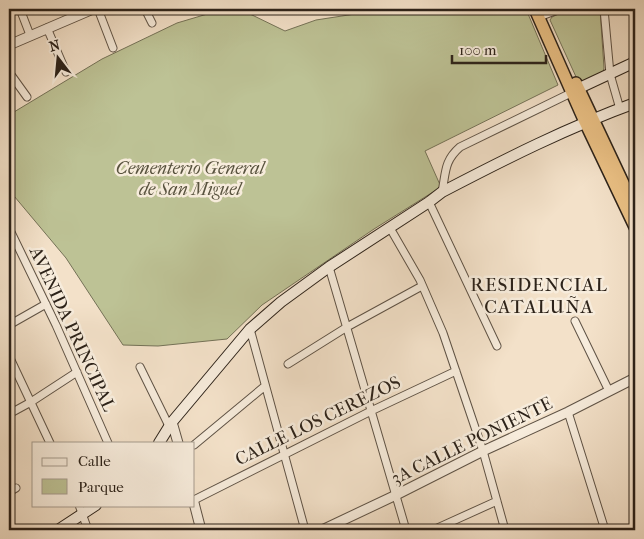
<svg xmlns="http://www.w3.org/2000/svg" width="644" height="539" font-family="'IM FELL French Canon',serif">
	<rect width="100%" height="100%" fill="#f3e1c9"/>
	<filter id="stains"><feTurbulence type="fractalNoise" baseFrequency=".004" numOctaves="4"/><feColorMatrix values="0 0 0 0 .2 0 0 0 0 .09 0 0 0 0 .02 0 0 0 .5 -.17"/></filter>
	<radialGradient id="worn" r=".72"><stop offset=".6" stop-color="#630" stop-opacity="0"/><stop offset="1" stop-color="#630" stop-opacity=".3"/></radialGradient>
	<path fill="#bdc295" stroke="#747257" d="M370 9H526L558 85 425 151 441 187 374 229 262 305 227 339 158 346 123 345 66 258 9 190V115L102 59 177 23 214 12 250 14 285 31 316 20 355 14Z
		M570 9H600L604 68 603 72 583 81 577 79 550 20 552 17Z"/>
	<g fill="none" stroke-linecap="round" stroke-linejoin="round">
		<defs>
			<path id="minor" d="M20 9 30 35
				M98 9 113 48
				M145 9 152 23
				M221 9H228
				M604 9 610 74 620 109
				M539 17 560 9
				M47 28 66 72
				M9 72 27 97
				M442 192C446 172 444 161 460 147L573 92
				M429 202 497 346
				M9 228 56 325 108 443
				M390 228 420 280 443 333 483 451 505 530
				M329 267 406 530
				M575 321 609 391
				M9 325 46 304
				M250 329 305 530
				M9 356 50 443
				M288 364 347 327 422 286
				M140 367 169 426
				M568 412 605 530
				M9 414 31 402 77 372
				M194 445 265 386
				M9 492 16 488
				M194 500 371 411 456 371
				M79 505 88 530
				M433 530 497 501"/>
			<path id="tertiary" d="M9 45 93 9
				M172 422 178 443
				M194 503 201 530
				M322 530 396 495 483 451 568 412 635 378"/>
			<path id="secondary" d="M573 91 635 62
				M159 443 172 422 250 329 281 302 329 267 429 202 442 192C505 159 569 127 635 103
				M58 530 96 505"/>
			<path id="trunk" d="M535 9 585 122 635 227
				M576 83 632 202"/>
		</defs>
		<use href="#minor" stroke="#5e5245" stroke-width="9"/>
		<use href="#tertiary" stroke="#5e5245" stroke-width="11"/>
		<use href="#secondary" stroke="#2c2219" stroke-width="12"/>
		<use href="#trunk" stroke="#2c2219" stroke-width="14"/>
		<use href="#minor" stroke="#f7ecdc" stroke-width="7"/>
		<use href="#tertiary" stroke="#f7ecdc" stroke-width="9"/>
		<use href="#secondary" stroke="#f7ecdc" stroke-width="10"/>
		<use href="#trunk" stroke="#eac084" stroke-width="11"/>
	</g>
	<g text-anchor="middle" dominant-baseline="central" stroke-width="5" stroke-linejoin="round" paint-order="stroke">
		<g font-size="18" font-style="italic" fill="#58523e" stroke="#f7ecdc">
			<text x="190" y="168">Cementerio General<tspan x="190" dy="21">de San Miguel</tspan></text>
		</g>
		<g font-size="18" fill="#2c2219" stroke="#f7ecdc">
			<text transform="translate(72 329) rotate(65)">AVENIDA PRINCIPAL</text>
			<text transform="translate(318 421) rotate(-26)">CALLE LOS CEREZOS</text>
			<text transform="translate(472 441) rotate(-26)">3A CALLE PONIENTE</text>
		</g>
		<g font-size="19" letter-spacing="1" fill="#2c2219" stroke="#f7ecdc">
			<text x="539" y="285">RESIDENCIAL<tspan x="539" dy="22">CATALUÑA</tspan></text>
		</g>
	</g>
	<rect width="644" height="539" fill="none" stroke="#f3e1c9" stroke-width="30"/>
	<rect x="10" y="10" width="624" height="519" fill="none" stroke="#2c2219" stroke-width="2.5"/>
	<rect x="15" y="15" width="614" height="509" fill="none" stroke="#2c2219"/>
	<rect x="32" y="442" width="162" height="65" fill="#f7ecdc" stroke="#a69b8e"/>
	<rect x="42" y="458" width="25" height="8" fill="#f7ecdc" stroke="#a69b8e"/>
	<text x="78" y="466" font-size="15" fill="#2c2219">Calle</text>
	<rect x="42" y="479" width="25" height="15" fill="#bdc295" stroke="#a69b8e"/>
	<text x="78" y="492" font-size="15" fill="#2c2219">Parque</text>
	<g transform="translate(58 58) rotate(344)" stroke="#f7ecdc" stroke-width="4" paint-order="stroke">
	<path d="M0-4L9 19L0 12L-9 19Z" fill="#2c2219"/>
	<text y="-8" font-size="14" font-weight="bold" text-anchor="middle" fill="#2c2219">N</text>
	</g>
	<path d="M452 55v8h94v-8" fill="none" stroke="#2c2219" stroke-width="2.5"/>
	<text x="459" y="55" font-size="15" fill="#2c2219" stroke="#f7ecdc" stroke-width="4" paint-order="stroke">100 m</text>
	<rect width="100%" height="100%" filter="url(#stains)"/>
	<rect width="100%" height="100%" fill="url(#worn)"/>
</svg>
